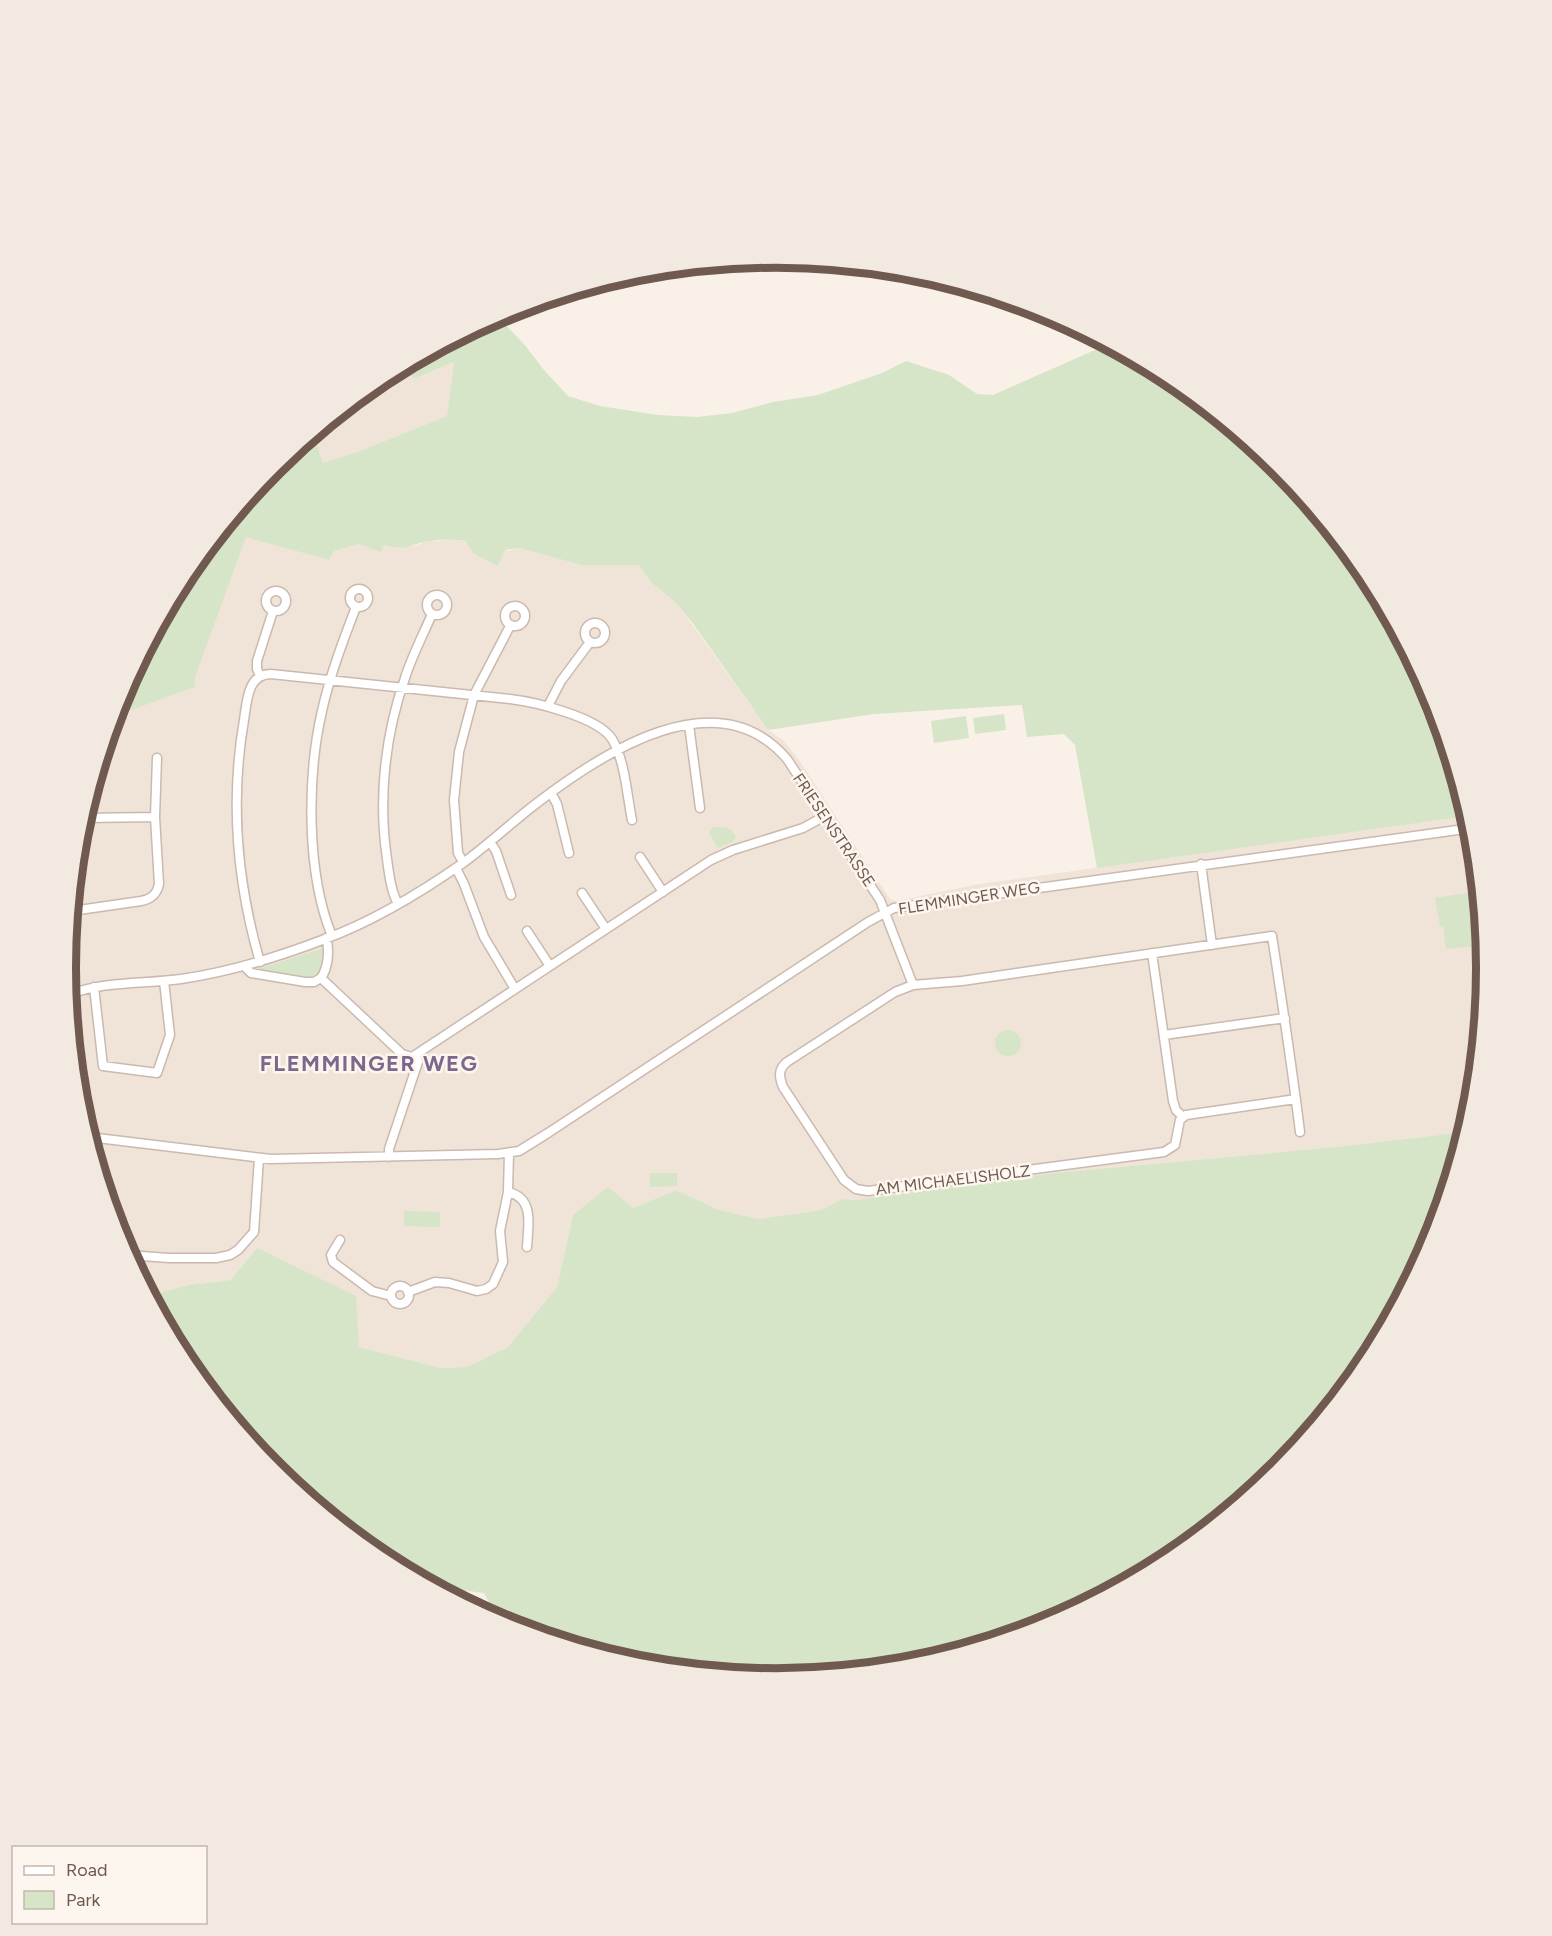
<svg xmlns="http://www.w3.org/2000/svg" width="1552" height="1936" font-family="Figtree,sans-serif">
	<rect width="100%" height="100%" fill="#f9f1e8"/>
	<path fill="#f0e3d7" d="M454 362 447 416 360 451 323 463 315 440 303 442 382 377 404 365 415 379Z
		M246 536 329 560 334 551 358 544 381 552 384 545 414 546 429 541 454 540 480 543 508 551 520 548 581 565H638L652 583 678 605 768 730 783 740 799 760 890 899 896 901 980 884 1468 816 1472 830 1486 968 1472 1107 1464 1132 1347 1146 1054 1173 856 1200 842 1199 821 1210 759 1219 719 1210 676 1190 633 1208 573 1215 557 1287 508 1347 467 1367 441 1368 359 1347 231 1280 189 1285 150 1295 120 1239 80 1106 66 968 80 829 113 719 130 710 195 687V678Z"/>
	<path fill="#d6e5c8" d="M497 316 524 344 544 370 568 396 600 406 658 415 697 417 732 413 773 402 818 395 882 373 906 361 949 375 977 394 993 395 1095 350 1114 348 1171 378 1278 466 1367 574 1432 697 1468 816 1097 868 1075 745 1064 734 1027 737 1022 705 874 714 768 730 694 625 678 605 652 583 638 565H581L520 548 505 550 498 566 473 553 466 541C454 540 443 539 431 541 409 543 410 552 384 545L381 552 358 544 334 551 329 560 246 537 195 678V687L131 710 113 719 120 696 186 573 274 466 303 442 315 439 323 463 360 451 447 416 454 362 414 379 404 365Z
		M1004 714 1006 730 975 734 973 718Z
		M966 716 969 738 934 743 931 721Z
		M713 827C724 827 731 826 736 837L732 842 718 848 709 833Z
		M1478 891 1486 968 1485 982H1481L1475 946 1446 949 1443 926H1440L1435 898Z
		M324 948C326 959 323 973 313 979L258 972V969Z
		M995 1043a13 13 0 1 1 26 0a13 13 0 1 1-26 0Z
		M1464 1132 1432 1240 1366 1363 1278 1470 1170 1559 1047 1624 914 1664 776 1678 637 1664 561 1641 557 1633 504 1624 498 1620 484 1593 436 1587 381 1558 274 1470 185 1362 150 1295 189 1285 231 1280 257 1248 356 1296 359 1347 441 1368 467 1367 508 1347 557 1287 573 1215 608 1187 633 1208 676 1190 719 1210 759 1219 821 1210 842 1199 856 1200 1054 1173 1347 1146Z
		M650 1173H677V1186L650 1187Z
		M404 1211 440 1212V1227L404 1226Z"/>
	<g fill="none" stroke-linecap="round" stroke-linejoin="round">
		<defs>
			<path id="minor" d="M350 598a9 9 0 1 1 18 0a9 9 0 1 1-18 0Z
				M266 601a10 10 0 1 1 20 0a10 10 0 1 1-20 0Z
				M427 605a10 10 0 1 1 20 0a10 10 0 1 1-20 0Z
				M505 616a10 10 0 1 1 20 0a10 10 0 1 1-20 0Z
				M585 633a10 10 0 1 1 20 0a10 10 0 1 1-20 0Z
				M260 676 257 669V661L273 611
				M548 706 561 681 590 642
				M689 725 700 808
				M551 793 557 804 569 853
				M83 818 155 817
				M490 842 496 851 511 895
				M640 857 663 892
				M463 862 458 853 454 800 459 752 474 695 510 626
				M1201 864 1212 945
				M456 868 464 884 484 937 515 989
				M582 893 606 929
				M398 904C391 891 389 874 387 859 378 799 385 735 405 678 412 656 423 635 432 614
				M72 911 141 901C152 899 157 894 159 884L155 817 157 758
				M527 931 550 966
				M332 936C306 873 307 776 322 711 330 675 343 641 356 607
				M1152 953 1173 1101 1176 1110 1182 1116
				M260 962C237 883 230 801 244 720 247 702 247 674 271 674L510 699C535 702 598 717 612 739 625 760 627 796 632 820
				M244 966 251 973 305 982H314L321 978
				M321 978 402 1054 412 1057 711 860 733 850 803 828 825 816
				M321 978C328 968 330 950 326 938
				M94 987 103 1066 157 1073 170 1035 164 981
				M69 995C101 981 145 984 181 979 230 972 278 957 325 939 374 921 420 893 463 863 489 844 512 822 537 803 602 753 717 677 787 759L880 900 913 985
				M1164 1035 1285 1018
				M1296 1099 1186 1115 1180 1120 1175 1145 1164 1152 868 1191 856 1189 844 1180 783 1087C779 1077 778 1069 787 1062L895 992 913 985 962 981 1272 936C1282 1001 1292 1067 1300 1132
				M89 1137 271 1159 498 1154 519 1151 548 1133 868 922 894 908 1472 828
				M389 1157V1149L418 1062 416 1055
				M508 1192C535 1198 528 1226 527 1247
				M340 1240 331 1255 333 1262 372 1291 391 1296
				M128 1255 169 1258H216L230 1255 238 1250 254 1232 259 1158
				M391 1295a9 9 0 1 1 18 0a9 9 0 1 1-18 0Z
				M408 1292 435 1282 449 1283 477 1291 486 1289 493 1284 503 1262 500 1231 508 1192 509 1153"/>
		</defs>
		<use href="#minor" stroke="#cab9af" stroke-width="11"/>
		<use href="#minor" stroke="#fff" stroke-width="8"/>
	</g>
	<g text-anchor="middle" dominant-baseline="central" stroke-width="5" stroke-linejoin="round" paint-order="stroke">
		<g font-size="16" fill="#70594f" stroke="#fdf6ee">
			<text transform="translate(834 830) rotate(56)">FRIESENSTRASSE</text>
			<text transform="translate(969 898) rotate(-9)">FLEMMINGER WEG</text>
			<text transform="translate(953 1180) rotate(-7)">AM MICHAELISHOLZ</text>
		</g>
		<g font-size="22" font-weight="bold" letter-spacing="1.5" fill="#7d678c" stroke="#fdf6ee">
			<text x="369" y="1063">FLEMMINGER WEG</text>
		</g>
	</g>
	<path d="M0 0H1552V1936H0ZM76 968a700 700 0 1 1 1400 0a700 700 0 1 1-1400 0Z" fill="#f2e9e1" fill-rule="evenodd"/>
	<path fill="none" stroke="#70594f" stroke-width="8" d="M76 968a700 700 0 1 1 1400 0a700 700 0 1 1-1400 0Z"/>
	<rect x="12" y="1846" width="195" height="78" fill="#fdf6ee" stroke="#c5b7ae" stroke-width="1.5"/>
	<rect x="24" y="1866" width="30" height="9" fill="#ffffff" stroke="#c5b7ae" stroke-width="1.5"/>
	<text x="66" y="1876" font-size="18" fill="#70594f">Road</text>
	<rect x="24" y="1891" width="30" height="18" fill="#d6e5c8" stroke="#c5b7ae" stroke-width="1.5"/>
	<text x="66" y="1906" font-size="18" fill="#70594f">Park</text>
</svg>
